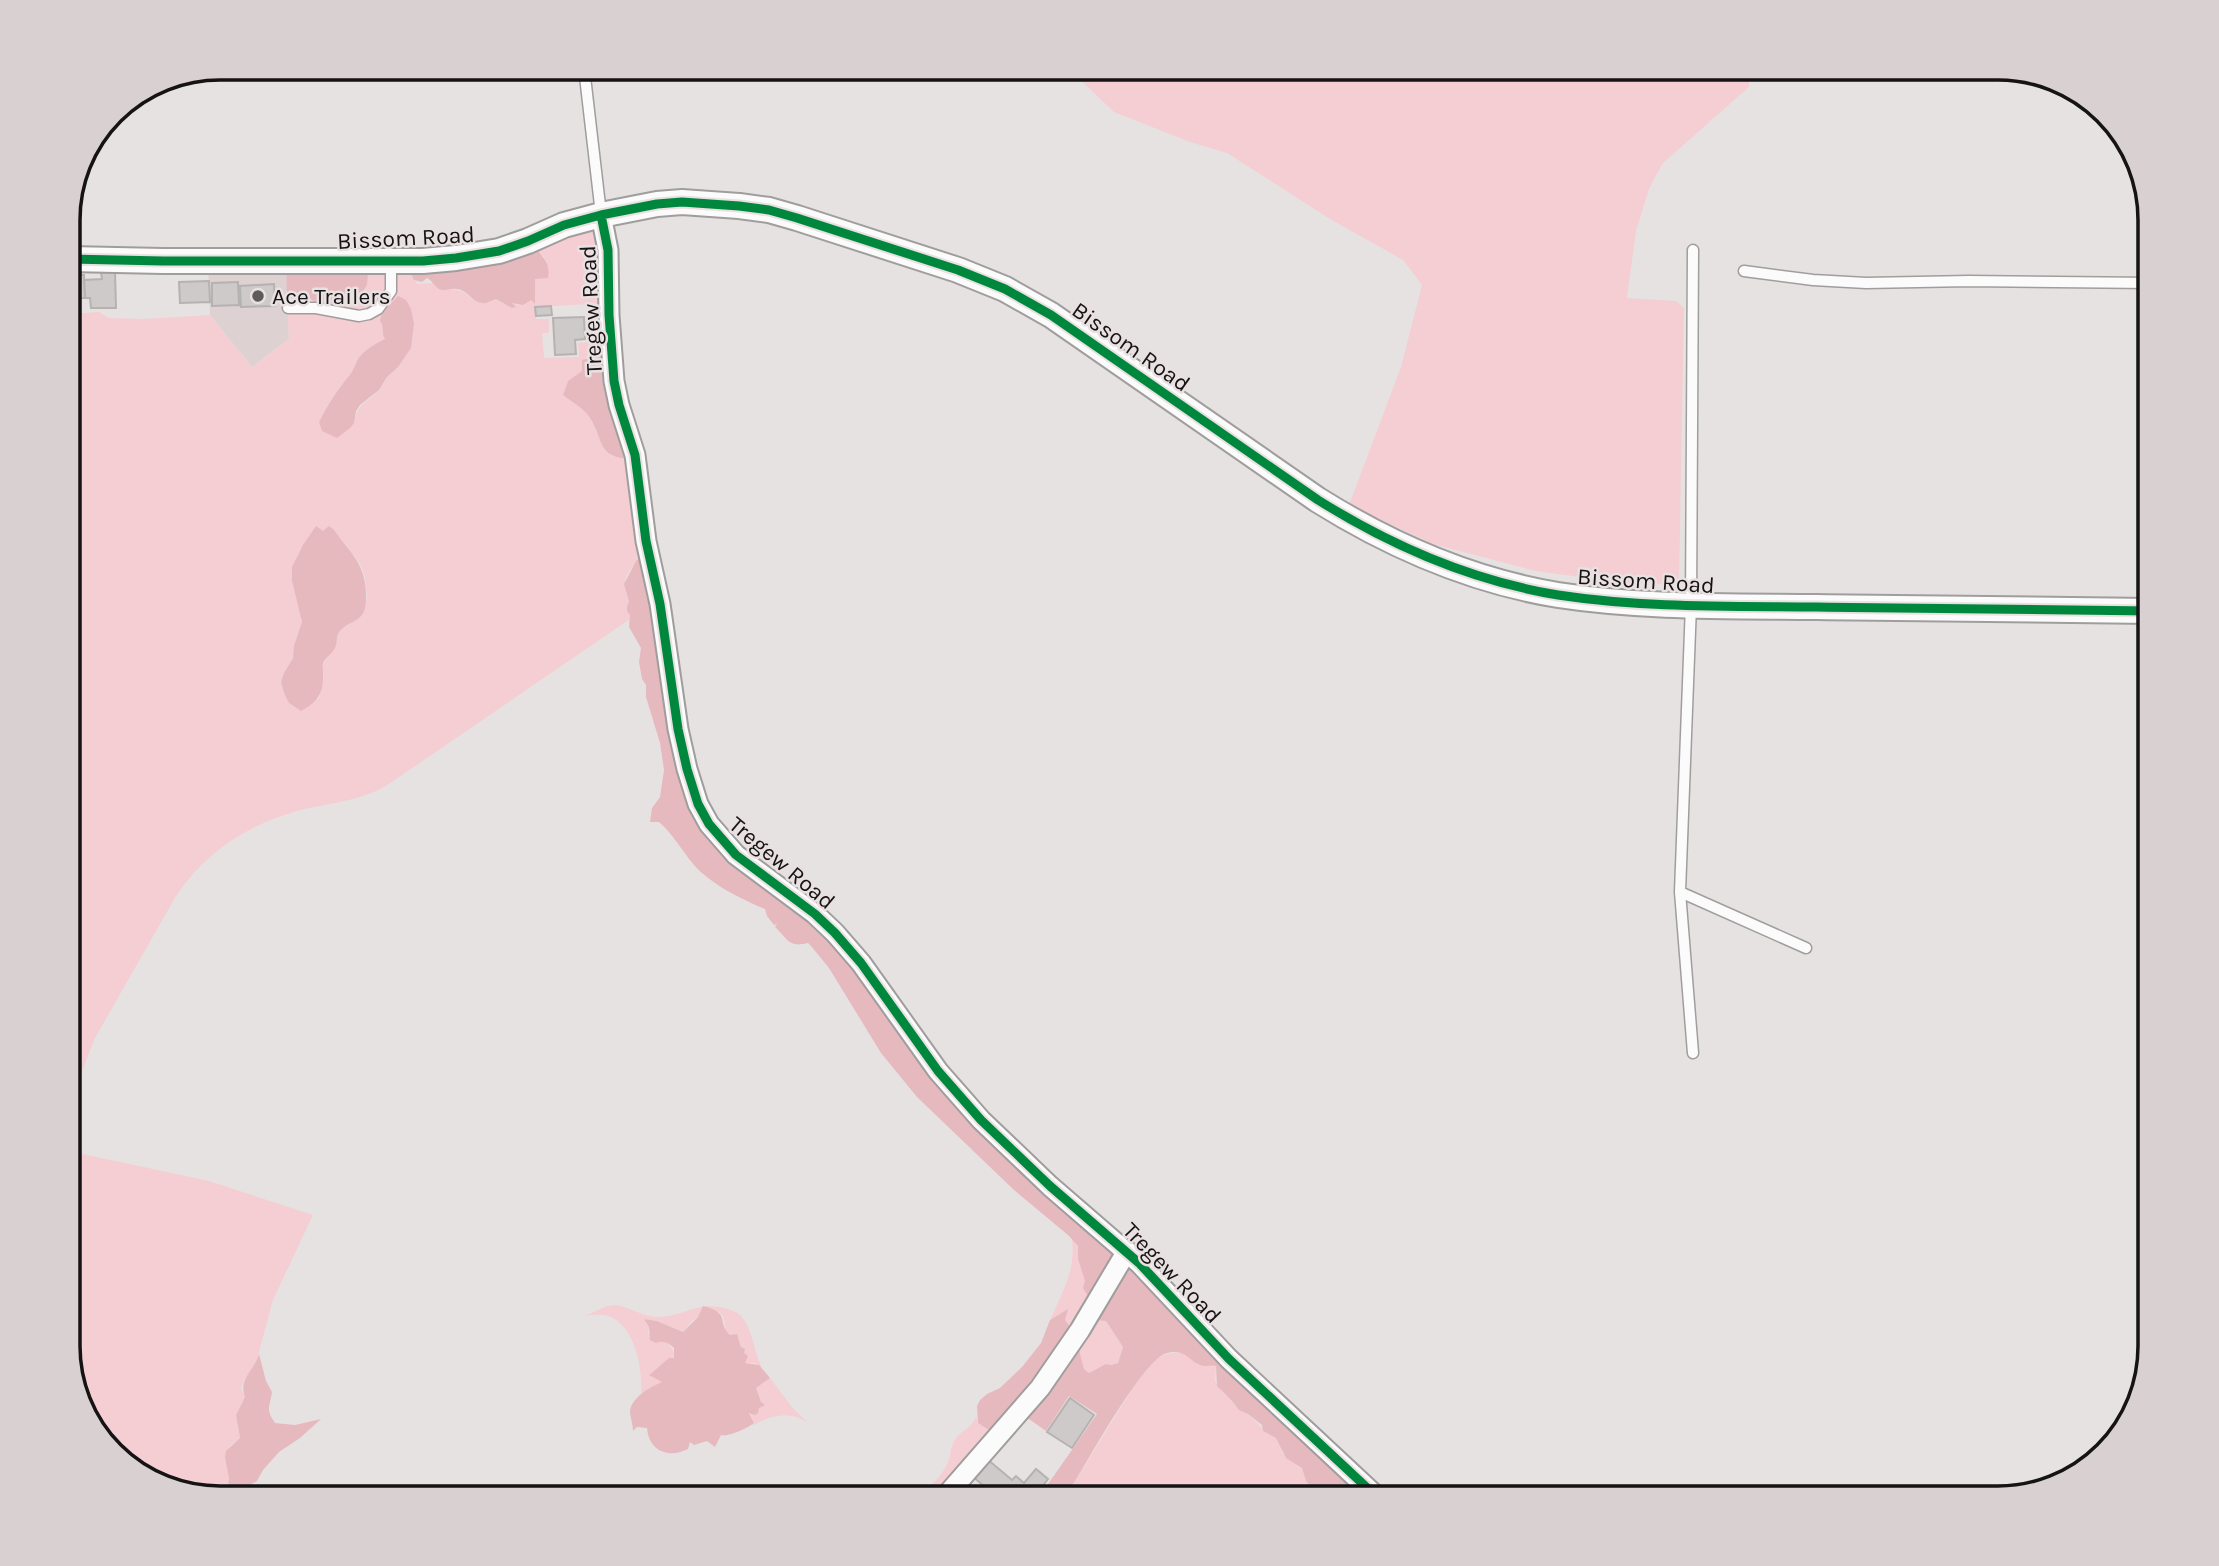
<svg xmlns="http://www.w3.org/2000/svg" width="2219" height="1566" font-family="Karla,sans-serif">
	<rect width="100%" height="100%" fill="#e7e2e2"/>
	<path fill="#ddd1d2" d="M208 262H286L289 339 252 367 210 315Z"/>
	<path fill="#f4ced3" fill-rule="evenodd" d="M1068 68H1750L1749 87 1662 164 1649 189 1636 231 1627 298 1676 301 1684 308 1679 584 1626 583 1535 571 1433 544 1349 505 1401 367 1422 285 1403 260 1330 219 1227 153 1190 142 1114 112Z
		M601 216 609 303 536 307V319H549V333H542L544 358 579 357 578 343 588 342V337L598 336V350L589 358H585L582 371 568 381 563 395C573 403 586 408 592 420 604 443 598 458 630 459L647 552C638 560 624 573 625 585 625 591 628 596 629 602L627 607 631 614 630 619 386 786C363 799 340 802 314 807 257 819 209 847 176 896L95 1038 77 1084H69V314L99 312 109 318 143 319 210 315 252 367 289 339 287 298H294L305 292 321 306 338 305 352 293 367 285 368 277 361 269 410 272 417 284 433 283 443 290C471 286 468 304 485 302 489 302 492 300 496 299L504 304 513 305 511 302 518 305 531 300 535 303V279L546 266 544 257 535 247ZM395 300 413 317C415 350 407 352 389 375 385 380 383 385 380 389 367 404 358 401 354 423L319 422C328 404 338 389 351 375 354 370 355 364 358 359 363 351 376 343 386 339L383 330 389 303ZM316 526 323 531 334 530 360 564 365 577 367 598 353 622 340 630 336 637V646L325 659 322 668 324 675 319 698 301 711 289 703 284 693 281 682 284 673 293 658 302 622 292 581 297 556Z
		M69 1151 209 1181 313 1215 273 1300 256 1363 244 1380 241 1388 245 1397 236 1415 240 1438 230 1446 225 1458 229 1478 226 1498H221L128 1466 84 1413 69 1355Z
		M1072 1239 1078 1246V1259L1086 1281 1094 1320 1106 1321 1123 1347 1118 1363 1098 1368 1089 1373 1084 1369 1079 1355 1058 1348V1344L1061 1342 1067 1324 1065 1320 1066 1311 1050 1320C1062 1293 1076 1270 1072 1239Z
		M616 1305C631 1307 642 1317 658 1317 686 1317 695 1300 728 1309 733 1311 738 1312 742 1317 753 1331 754 1352 762 1368L755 1363H744V1353L737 1335C716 1336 730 1323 721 1314 718 1311 714 1310 710 1308L692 1321 683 1332 657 1321 644 1319 649 1327 648 1333C660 1341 675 1342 674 1358L669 1359 649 1374 663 1382 641 1394C643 1369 635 1325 608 1316 601 1314 593 1315 585 1316L607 1306Z
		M1181 1352 1201 1365 1216 1366 1215 1381 1222 1392 1232 1401 1239 1410 1248 1414 1266 1432 1276 1438 1281 1447 1282 1453 1302 1468 1306 1481 1313 1490 1326 1498H1060L1065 1489 1074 1483 1132 1389 1153 1361 1165 1354Z
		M770 1378 792 1407 807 1422C788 1410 770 1416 752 1426L754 1423 749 1412 764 1405 761 1402 756 1388Z
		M976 1417 978 1423 992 1432 943 1498H893L884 1487C913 1498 935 1491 948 1462 951 1455 950 1448 954 1441 960 1431 972 1428 976 1417Z"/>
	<path fill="#e6b9bf" d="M535 247C543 257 551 265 548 278L535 279V304L531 300 523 305 512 303 516 307 512 308 496 299C493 300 489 302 486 303 473 305 468 289 456 289 450 288 445 292 439 289 433 285 433 281 427 278L422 282 414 280 410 272Z
		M286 262 361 270 368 276 367 285 362 293H352L333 307 327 305 326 307 312 300 305 292 294 298H287Z
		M398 296 406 300 411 309 414 324 411 348 398 367 387 377 379 390 360 405 356 411 354 423 350 428 337 438 322 431 319 422C328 404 338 389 350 375 354 370 355 364 358 359 363 351 376 343 385 339 381 333 385 327 380 321 382 308 390 305 398 296Z
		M605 348 630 459C598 457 604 443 592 421 586 409 573 403 563 395L568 381 582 371V360L589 358 594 350Z
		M316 526 323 531 329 526 334 530C351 554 366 564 366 596 366 603 366 612 360 617 355 622 347 624 342 629 335 634 338 641 335 648 332 654 327 656 324 661 321 667 324 671 323 677 323 695 316 703 301 711L289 703 284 693 281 682 284 673 293 658 294 646 302 622 292 581V567L303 545Z
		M643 556 701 812 816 916 936 1069 1377 1498H1326L1313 1490 1306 1481 1302 1468 1286 1458 1276 1438 1263 1431 1262 1425 1248 1414 1239 1410 1232 1401 1217 1386 1216 1366C1211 1365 1205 1367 1200 1365 1186 1359 1186 1349 1167 1353 1144 1358 1089 1459 1074 1483L1065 1489 1060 1498 1039 1497 1097 1414 1069 1396 1046 1431 1019 1412 992 1432 978 1423 977 1406 980 1400 987 1394 1000 1388 1022 1367 1041 1343 1050 1320 1068 1309 1065 1320 1073 1331 1058 1344V1348L1079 1350 1084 1369 1089 1373 1106 1364 1111 1365 1118 1363 1123 1347 1106 1321 1094 1320 1088 1306V1296L1083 1288 1085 1281 1078 1259V1246L1068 1235 1014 1190 917 1097 881 1053 829 968 811 946 808 943C788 948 788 939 775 927L777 924 774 925 767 916 765 909C741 899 712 885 694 865 682 851 673 834 659 822H650L652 808 660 797 664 770 660 743 646 697V685L642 679 639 662 641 648 629 627 630 615C626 611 626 607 629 602L624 584 636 561Z
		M703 1306C732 1313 716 1323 730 1335L737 1334 741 1347 745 1349 744 1353 748 1356 745 1363 759 1365 770 1378 756 1388 761 1402 765 1405 759 1408 758 1413 755 1415 749 1413 754 1423C748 1428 729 1437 721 1435L715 1447 707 1441 694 1445 690 1442 688 1449C668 1459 649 1451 647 1428L637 1427 633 1431C633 1426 631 1419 630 1413 630 1398 650 1387 662 1382L649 1375 669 1358H674V1348C669 1343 663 1340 656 1343L650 1340 649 1327 644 1319 657 1321 683 1332 698 1317Z
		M259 1354 266 1381 272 1392C270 1407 265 1409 275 1423L295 1425 321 1419 300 1438 279 1452 263 1470 257 1481 226 1498 229 1478 225 1458 226 1451 240 1438 236 1415 245 1397C238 1378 254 1372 259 1354Z"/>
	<path fill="#cecaca" stroke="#b6b2b2" stroke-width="2" d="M101 272H115L116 308H91L90 298H85L84 280 102 279Z
		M69 275H84L85 298H69Z
		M209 281 210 302 180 303 179 282Z
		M238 282 239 305 212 306V283Z
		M274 284 275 306 241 307 240 286Z
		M551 306 552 315 536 316 535 307Z
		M584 317 585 339 575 340 576 354 555 355 553 318Z
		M1070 1398 1094 1415 1072 1448 1047 1432Z
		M987 1459 1012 1480 1016 1476 1024 1483 1036 1469 1048 1479 1034 1498H998L972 1476Z"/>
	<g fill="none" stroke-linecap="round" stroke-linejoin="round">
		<defs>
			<path id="service" d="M584 68 601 214
				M1693 250 1691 605 1680 892 1693 1053
				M1744 271 1813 280 1866 283 1969 281 2151 283
				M288 308H316L359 316 369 314 378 309 391 291V261
				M1680 892 1806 948"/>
			<path id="minor" d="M601 215 608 250 609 315 614 381 619 405 635 455 646 541 660 604 678 729 687 769 698 804 709 824 736 855 815 914 835 933 861 963 938 1071 981 1120 1050 1186 1139 1263 1229 1359 1378 1498
				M944 1498 1040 1388 1080 1330 1127 1251"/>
			<path id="tertiary" d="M69 259 163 261H423L456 258 499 251 528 241 564 225 601 215 657 204 682 202 739 206 769 210 797 218 958 270 1005 289 1051 315 1318 500C1390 545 1473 581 1558 595 1643 608 1731 606 1817 607 1928 609 2039 609 2151 611"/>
		</defs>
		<use href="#service" stroke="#a09d9d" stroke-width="13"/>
		<use href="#minor" stroke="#a09d9d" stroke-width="23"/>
		<use href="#tertiary" stroke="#a09d9d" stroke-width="28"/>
		<use href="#service" stroke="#fbfbfb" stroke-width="10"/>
		<use href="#minor" stroke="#fbfbfb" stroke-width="19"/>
		<use href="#tertiary" stroke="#fbfbfb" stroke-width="24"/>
		<defs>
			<path id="cycleway" d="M601 215 608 250 609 315 614 381 619 405 635 455 646 541 660 604 678 729 687 769 698 804 709 824 736 855 815 914 835 933 861 963 938 1071 981 1120 1050 1186 1139 1263 1229 1359 1378 1498
				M69 259 163 261H423L456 258 499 251 528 241 564 225 601 215 657 204 682 202 739 206 769 210 797 218 958 270 1005 289 1051 315 1318 500C1390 545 1473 581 1558 595 1643 608 1731 606 1817 607 1928 609 2039 609 2151 611"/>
		</defs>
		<use href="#cycleway" stroke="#e9e0e1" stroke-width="13"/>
		<use href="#cycleway" stroke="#00873e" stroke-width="9"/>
	</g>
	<circle fill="#5f5b5c" stroke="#e9e0e1" stroke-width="2.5" cx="258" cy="296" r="7"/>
	<g text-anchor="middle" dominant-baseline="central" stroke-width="5" stroke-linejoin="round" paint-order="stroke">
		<g font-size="23" fill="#161314" stroke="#e9e0e1">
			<text transform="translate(406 238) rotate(-3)">Bissom Road</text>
			<text transform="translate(591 310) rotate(-93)">Tregew Road</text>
			<text transform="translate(1131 347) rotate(35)">Bissom Road</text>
			<text transform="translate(1646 581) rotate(4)">Bissom Road</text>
			<text transform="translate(782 863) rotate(40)">Tregew Road</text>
			<text transform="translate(1172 1273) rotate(46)">Tregew Road</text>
		</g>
		<g font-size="23" fill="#161314" stroke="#e9e0e1" text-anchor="start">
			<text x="272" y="296">Ace Trailers</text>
		</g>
	</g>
	<path d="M0 0H2219V1566H0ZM220 80H1998A140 140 0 0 1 2138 220V1346A140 140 0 0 1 1998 1486H220A140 140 0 0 1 80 1346V220A140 140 0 0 1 220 80Z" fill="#d8d0d1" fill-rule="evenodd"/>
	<path fill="none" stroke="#161314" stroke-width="3.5" d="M220 80H1998A140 140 0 0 1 2138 220V1346A140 140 0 0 1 1998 1486H220A140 140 0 0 1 80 1346V220A140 140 0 0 1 220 80Z"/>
</svg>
